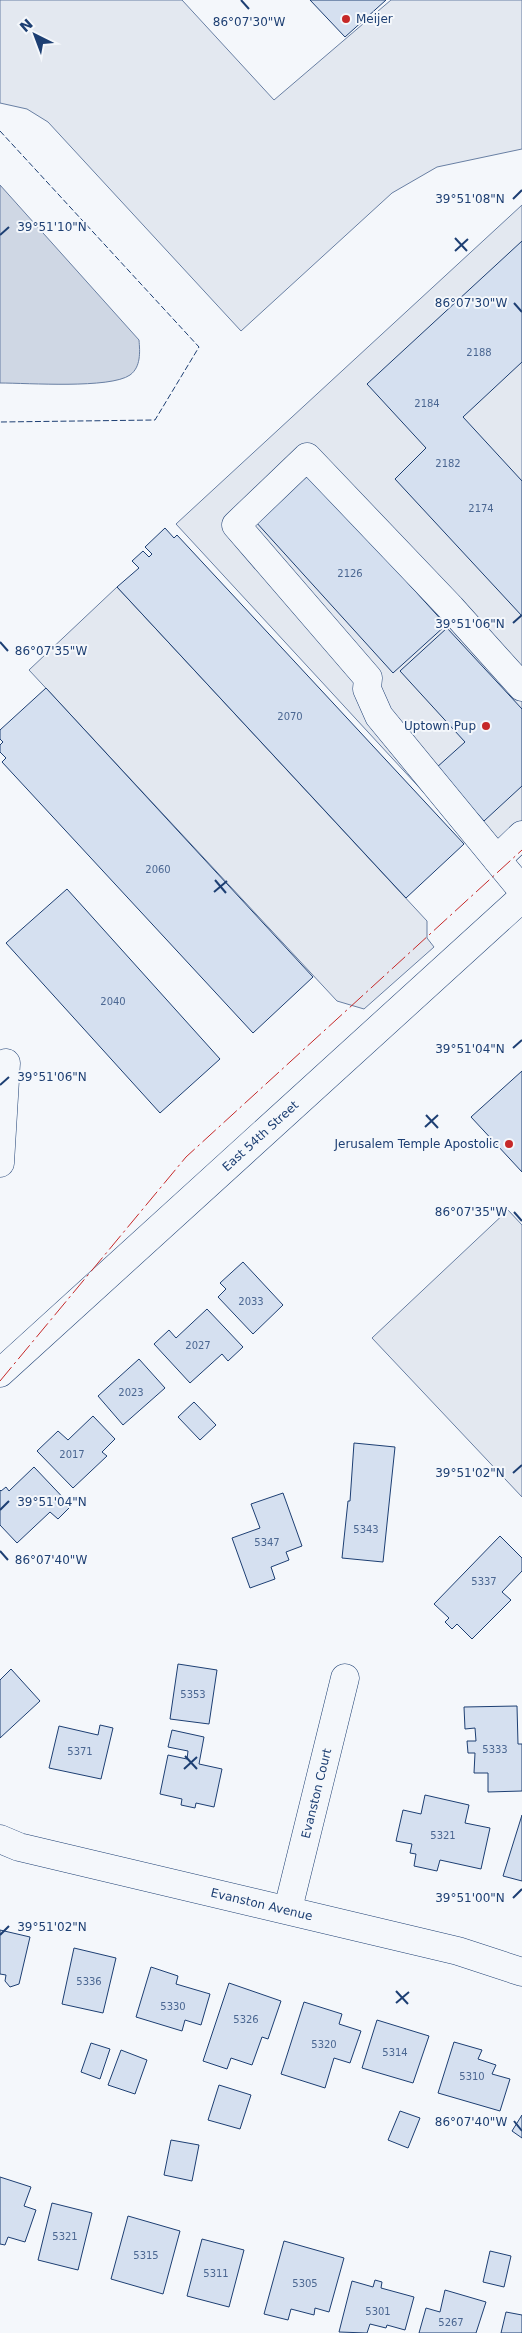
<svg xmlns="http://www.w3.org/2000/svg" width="522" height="2333" font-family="'DejaVu Sans',sans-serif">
	<rect width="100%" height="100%" fill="#f4f7fb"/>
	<path fill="#e3e8f0" stroke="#687fa3" d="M0 0H182L274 100 391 0H522V149L437 167 392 193 241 331 48 122 27 109 0 103Z
		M522 205V855L500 875 176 524Z
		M117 587 427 921V938L434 947 364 1009 337 1001 29 670Z
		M508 1210 522 1225V1497L372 1338Z"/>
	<path fill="#cfd7e4" stroke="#687fa3" d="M0 185 139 340C140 352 141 367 130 375 110 389 28 383 0 383Z"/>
	<path fill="#d5e0f0" stroke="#1d3f73" d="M310 0H386L345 37Z
		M522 241V362L463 417 522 481V616L395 479 426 448 367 384Z
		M308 473 446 625 393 673 255 521Z
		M165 528 174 538 177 535 464 844 406 898 117 587 139 568 132 561 143 551 149 557 152 554 145 547Z
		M447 628 522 709V786L484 821 436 768 465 742 400 671Z
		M46 688 313 977 253 1033 2 762 6 758 0 752V745L3 742 0 739V730Z
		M67 889 220 1059 160 1113 6 943Z
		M522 1071V1172L471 1117Z
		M243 1262 283 1305 253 1334 218 1297 226 1289 220 1283Z
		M207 1309 243 1347 228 1361 222 1354 190 1383 154 1344 169 1330 176 1338Z
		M139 1359 165 1388 123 1425 98 1396Z
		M194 1402 216 1425 200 1440 178 1417Z
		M93 1416 115 1439 102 1452 107 1456 73 1488 37 1451 58 1431 68 1440Z
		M354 1443 395 1447 383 1562 342 1558 348 1501H350Z
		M34 1467 71 1506 58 1519 50 1512 17 1543 0 1525V1490L1 1491 6 1487 9 1491Z
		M283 1493 302 1546 286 1552 289 1560 271 1567 275 1579 250 1588 232 1538 260 1528 251 1504Z
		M500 1536 522 1558V1571L502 1592 511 1600 472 1639 457 1624 452 1629 445 1622 449 1618 434 1604Z
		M178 1664 217 1670 209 1724 170 1719Z
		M11 1669 40 1701 0 1738V1680Z
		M517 1706 518 1744H522V1791L488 1792V1773H474L475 1753H468L467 1741H476L475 1728 465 1729 464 1707Z
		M100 1725 113 1728 101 1779 49 1768 59 1726 98 1735Z
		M172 1730 204 1737 199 1764 222 1769 214 1807 196 1803 195 1808 181 1805 182 1799 160 1794 168 1755 187 1759 188 1751 168 1747Z
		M425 1795 469 1805 465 1823 490 1828 481 1869 440 1860 437 1871 414 1866 416 1854 410 1853 412 1844 396 1841 403 1810 421 1814Z
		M522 1815V1881L503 1876Z
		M0 1930 30 1937 19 1984 10 1987 5 1981 6 1975 0 1974Z
		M74 1948 116 1958 103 2013 62 2004Z
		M151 1967 178 1976 176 1984 210 1994 201 2025 185 2020 182 2031 136 2017Z
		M229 1983 281 2001 268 2039 262 2037 252 2065 231 2058 227 2069 203 2061Z
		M304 2002 342 2014 339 2024 361 2031 350 2063 334 2058 325 2088 281 2074Z
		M377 2020 429 2036 413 2083 362 2068Z
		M454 2042 482 2050 478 2059 496 2065 492 2074 510 2079 500 2111 438 2093Z
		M91 2043 110 2049 100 2079 81 2072Z
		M121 2050 147 2060 135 2094 108 2085Z
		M219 2085 251 2095 240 2129 208 2120Z
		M400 2111 420 2118 408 2148 388 2140Z
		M522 2115V2138L512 2131Z
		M171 2140 199 2145 192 2181 164 2175Z
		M0 2177 31 2187 24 2206 36 2210 25 2242 8 2237 5 2245 0 2244Z
		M52 2203 92 2213 78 2270 38 2260Z
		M128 2216 180 2231 163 2294 111 2279Z
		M202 2239 244 2250 229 2307 187 2296Z
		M284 2241 344 2258 329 2312 315 2308 314 2315 291 2309 288 2320 264 2314Z
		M490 2251 511 2256 504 2287 483 2282Z
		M375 2280 382 2282 381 2288 414 2297 405 2330 387 2325 386 2328 370 2324 367 2333 339 2332 352 2281 373 2287Z
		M445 2290 486 2302 476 2333H419L426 2308 440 2312Z
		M506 2312 522 2315V2333H501Z"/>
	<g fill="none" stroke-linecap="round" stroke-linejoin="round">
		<defs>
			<g id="minor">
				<path d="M522 687 451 608 307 457 236 525 368 678 367 689 379 716 522 890"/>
				<path d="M497 859 522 835"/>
				<path d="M0 1163 6 1063"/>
				<path id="s1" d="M0 1373 522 898"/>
				<path id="s2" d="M0 1839 19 1847 458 1951 522 1972"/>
				<path id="s3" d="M288 1909 345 1678"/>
			</g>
		</defs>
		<use href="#minor" stroke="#1d3f73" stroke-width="29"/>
		<use href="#minor" stroke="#f4f7fb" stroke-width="28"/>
		<path stroke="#1d3f73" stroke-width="1" stroke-dasharray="6 2.5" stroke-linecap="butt" d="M0 131 199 347 155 420 0 422"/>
		<path stroke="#c62828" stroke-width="1" stroke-dasharray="18 4 2.5 4" stroke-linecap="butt" d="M0 1381 186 1157 522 850"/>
	</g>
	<path fill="none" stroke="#1d3f73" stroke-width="2" d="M241 0 249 9M513 199 522 190M0 235 9 227M455 238 467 251M455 251 468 239M514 303 522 312M513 623 522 615M0 642 8 651M215 880 226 893M214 892 227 881M513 1048 522 1040M0 1085 9 1077M426 1115 438 1128M425 1127 438 1115M514 1212 522 1221M513 1473 522 1465M0 1510 9 1501M0 1551 8 1560M185 1756 197 1769M184 1769 197 1757M513 1898 522 1889M0 1935 9 1926M396 1991 408 2004M396 2003 409 1992M514 2121 522 2131"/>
	<g fill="#c62828" stroke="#f4f7fb" stroke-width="2">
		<circle cx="346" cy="19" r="5"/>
		<circle cx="486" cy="726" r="5"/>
		<circle cx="509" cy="1144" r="5"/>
	</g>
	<g text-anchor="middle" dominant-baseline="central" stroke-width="4" stroke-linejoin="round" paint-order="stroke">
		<g font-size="10" fill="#4b6792">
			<text x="479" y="352">2188</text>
			<text x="427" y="403">2184</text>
			<text x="448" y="463">2182</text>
			<text x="481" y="508">2174</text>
			<text x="350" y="573">2126</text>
			<text x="290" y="716">2070</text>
			<text x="158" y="869">2060</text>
			<text x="113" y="1001">2040</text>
			<text x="251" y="1301">2033</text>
			<text x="198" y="1345">2027</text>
			<text x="131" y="1392">2023</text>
			<text x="72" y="1454">2017</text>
			<text x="366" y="1529">5343</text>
			<text x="267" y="1542">5347</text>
			<text x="484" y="1581">5337</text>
			<text x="193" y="1694">5353</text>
			<text x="495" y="1749">5333</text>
			<text x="80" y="1751">5371</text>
			<text x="443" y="1835">5321</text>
			<text x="89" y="1981">5336</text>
			<text x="173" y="2006">5330</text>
			<text x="246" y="2019">5326</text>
			<text x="324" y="2044">5320</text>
			<text x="395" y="2052">5314</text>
			<text x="472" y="2076">5310</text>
			<text x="65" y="2236">5321</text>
			<text x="146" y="2255">5315</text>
			<text x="216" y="2273">5311</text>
			<text x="305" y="2283">5305</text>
			<text x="378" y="2311">5301</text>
			<text x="451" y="2322">5267</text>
		</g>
		<g font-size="12" fill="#1d3f73" stroke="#f4f7fb" text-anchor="end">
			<text x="356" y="19" text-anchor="start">Meijer</text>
			<text x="476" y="726">Uptown Pup</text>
			<text x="499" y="1144">Jerusalem Temple Apostolic</text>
		</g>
		<g font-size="12" fill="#1d3f73" stroke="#f4f7fb">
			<text stroke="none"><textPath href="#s1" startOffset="352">East 54th Street</textPath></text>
			<text stroke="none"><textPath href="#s3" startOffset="119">Evanston Court</textPath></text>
			<text stroke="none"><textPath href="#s2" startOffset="270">Evanston Avenue</textPath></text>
		</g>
	</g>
	<g font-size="12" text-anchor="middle" fill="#1d3f73" stroke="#f4f7fb" stroke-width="4" stroke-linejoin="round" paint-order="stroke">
		<text x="249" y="26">86°07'30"W</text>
		<text x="470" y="203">39°51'08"N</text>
		<text x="52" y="231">39°51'10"N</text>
		<text x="471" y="307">86°07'30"W</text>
		<text x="470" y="628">39°51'06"N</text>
		<text x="51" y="655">86°07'35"W</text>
		<text x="470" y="1053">39°51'04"N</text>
		<text x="52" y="1081">39°51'06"N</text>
		<text x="471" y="1216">86°07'35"W</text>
		<text x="470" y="1477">39°51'02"N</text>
		<text x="52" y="1506">39°51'04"N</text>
		<text x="51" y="1564">86°07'40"W</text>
		<text x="470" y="1902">39°51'00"N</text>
		<text x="52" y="1931">39°51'02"N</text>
		<text x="471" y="2126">86°07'40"W</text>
	</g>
	<g transform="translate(35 35) rotate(318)" stroke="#f4f7fb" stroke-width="4" paint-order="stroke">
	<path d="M0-4L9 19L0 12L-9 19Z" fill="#1d3f73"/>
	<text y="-8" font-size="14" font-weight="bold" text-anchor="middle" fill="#1d3f73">N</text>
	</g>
</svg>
